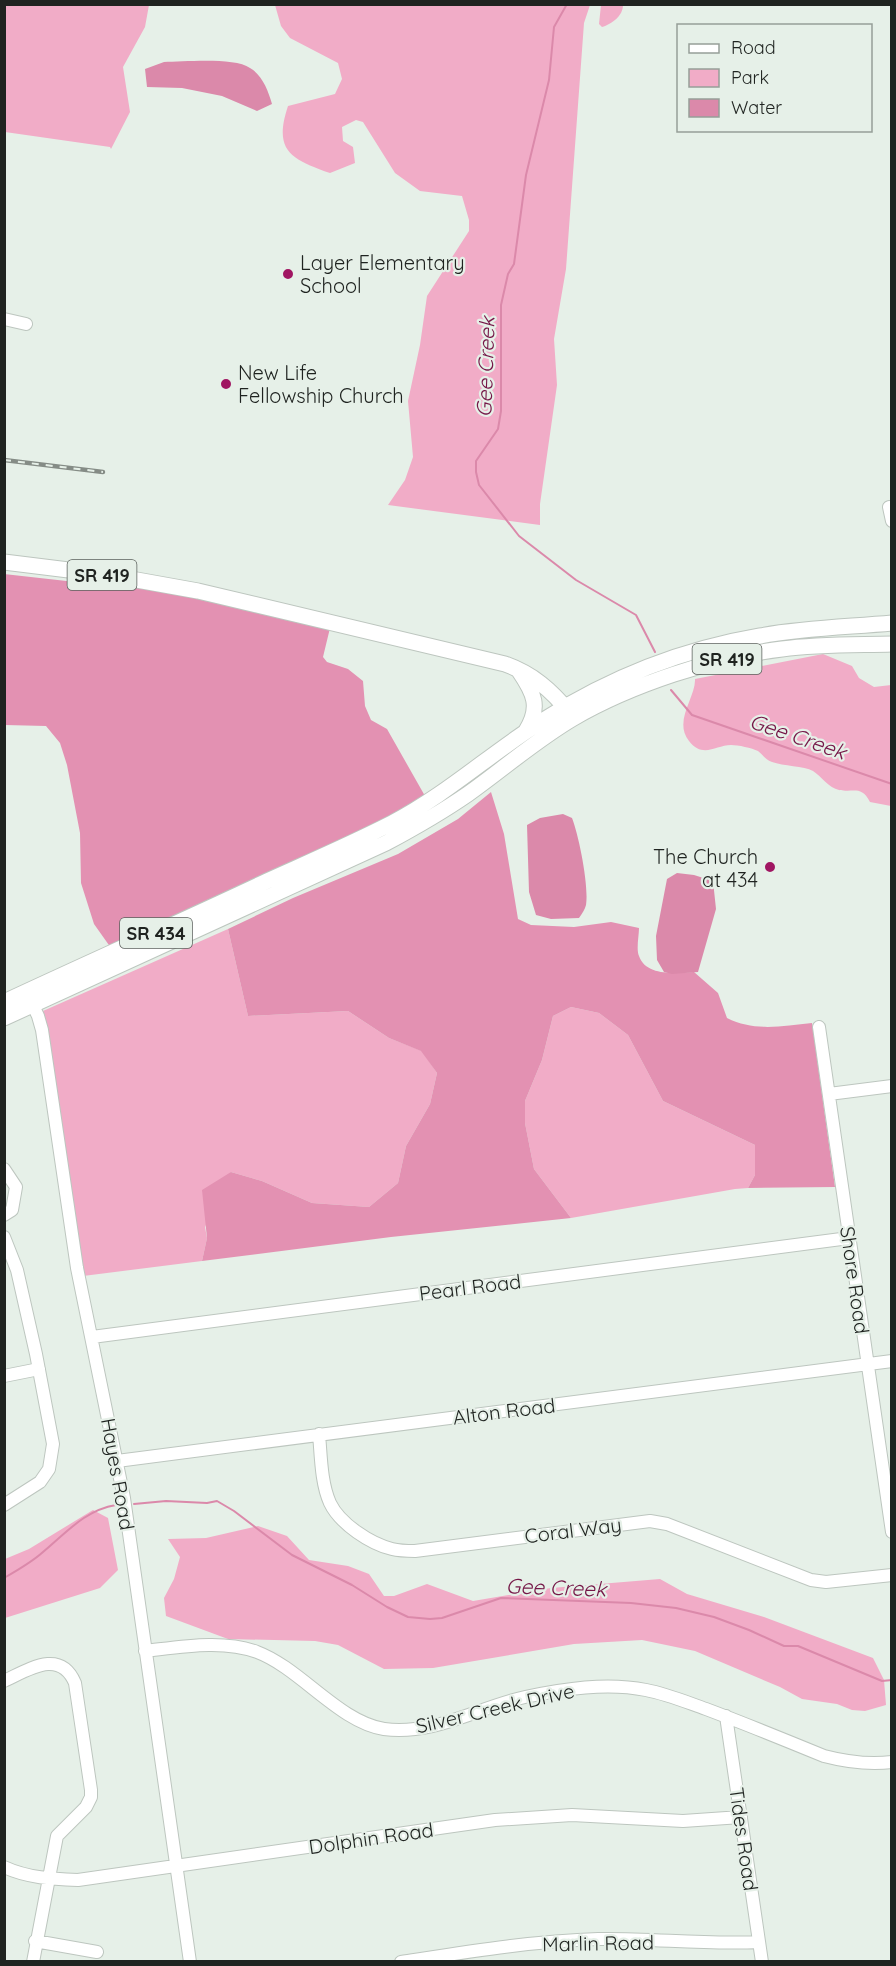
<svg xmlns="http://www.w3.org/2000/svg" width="896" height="1966" font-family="Quicksand,sans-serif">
	<rect width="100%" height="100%" fill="#e6f0e8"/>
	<path fill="#f1acc7" d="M5 4 149 5 145 27 123 67 130 112 111 149 110 147 5 132Z
		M275 5H590L584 23 566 269 554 339 557 385 540 504V525L388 505 405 480 413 457 408 401 420 345 427 296 469 231V220L462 196 420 191 395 173 363 122 356 120 342 127 343 141 353 147 355 163 330 173C291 159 273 151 288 106L335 94 342 79 338 63 290 38 281 26Z
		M601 5H623C623 16 612 24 602 27L599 24Z
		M823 654 852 666 859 678 874 687 891 685V806L870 802C861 785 854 793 839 790 829 788 821 776 813 771 804 766 783 766 772 762 766 760 763 755 758 751 752 748 738 745 731 745 716 745 703 759 689 741 673 721 696 697 695 679Z
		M228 929 248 1016 348 1011 389 1038 422 1051 437 1073 430 1104 406 1146 398 1183 369 1207 312 1203 262 1181 231 1172 205 1227 207 1238 202 1261 83 1276 43 1011Z
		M571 1007 599 1013 628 1035 663 1101 755 1145V1175L748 1188 735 1189 571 1218 534 1169 525 1123V1101L542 1060 553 1016Z
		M93 1510 108 1518 118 1570 100 1588 5 1618V1559L29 1549Z
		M258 1526 287 1536 309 1560 348 1566 369 1574 384 1596H394L427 1584 473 1601 551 1588 660 1579 687 1594 764 1617 873 1658 884 1680 886 1705 865 1711 852 1710 837 1704 802 1699 780 1687 695 1651 642 1640 574 1644 433 1668 384 1669 338 1645 315 1641 228 1639 166 1616 164 1598 174 1579 180 1557 168 1539 206 1538Z"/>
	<path fill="#e391b2" d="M4 574 129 588V584L198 596 330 628 323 657 327 662 348 669 363 681 365 706 371 720 387 729 425 796 391 818 111 948 94 924 81 883 80 833 67 765 60 743 46 726 5 725Z
		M491 792 504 834 518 919 531 925 574 927 611 922 639 928C639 936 636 949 639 956 646 977 678 973 694 972L718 993 727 1018C755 1032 782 1026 812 1023L835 1187 748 1188 755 1175V1145L663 1101 628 1035 599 1013 571 1007 553 1016 542 1060 525 1101V1123L534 1169 571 1218 391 1237 202 1261 207 1238 202 1190 231 1172 262 1181 312 1203 369 1207 398 1183 406 1146 430 1104 437 1073 421 1051 389 1038 348 1011 248 1016 228 929 293 898 398 854 458 819Z"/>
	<path fill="#db89aa" d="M164 62C184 62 234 57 250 68 262 75 268 90 272 104L257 111 222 96 182 88 147 87 145 69Z
		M563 814 572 818C579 836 589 886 586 905 585 909 582 914 579 918L551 919 536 915 529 892 527 825 540 818Z
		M677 873 694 875 713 881 716 909 698 972 672 974 664 972 657 960 656 936 667 879Z"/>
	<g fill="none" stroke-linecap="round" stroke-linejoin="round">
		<path stroke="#db89aa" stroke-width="2" d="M567 4 554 27 549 80 526 175 514 264 508 274 501 305V411L498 429 476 461V472L479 485 519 536 576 580 636 615 655 652
			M671 690 692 715 892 784
			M134 1504 166 1501 207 1503 217 1501 234 1511 292 1555 352 1585 387 1607 408 1617 430 1619 442 1618 501 1598 631 1603 676 1608 714 1617 749 1630 784 1646H798L882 1681 892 1680
			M4 1578C18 1570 32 1562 43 1552 66 1533 85 1510 116 1505"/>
		<defs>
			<path id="minor" d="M4 319 26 324
				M889 507 892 521
				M30 999 38 1016 42 1030 77 1268 124 1498 190 1962
				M819 1027 892 1532
				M829 1094 892 1086
				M4 1169 16 1187 12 1210 4 1215
				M4 1237 17 1270 36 1354 53 1444 49 1469 40 1482 4 1505
				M92 1337 849 1238
				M4 1376 39 1369
				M319 1434C321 1456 321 1483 330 1503 340 1524 371 1544 392 1549 400 1551 408 1551 415 1551L650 1521 667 1524 811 1580 826 1582 892 1575
				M117 1461 892 1361
				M145 1651C180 1647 223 1639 257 1652 300 1668 339 1722 384 1729 433 1736 479 1707 525 1697 564 1689 606 1682 646 1690 667 1694 686 1702 706 1709 746 1724 785 1740 824 1756 847 1762 868 1765 892 1762
				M4 1681C28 1670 60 1648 75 1683L91 1790V1797L86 1807 57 1836 33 1962
				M726 1716 762 1962
				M4 1867C28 1878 52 1879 78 1880L495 1820 572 1815 683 1821 741 1817
				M35 1941 97 1952
				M401 1962C466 1952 532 1941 598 1939 652 1938 705 1945 759 1942"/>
			<path id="major" d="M4 562 109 575 198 591 505 664C533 674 551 690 570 713
				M519 671C534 693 541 707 526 731
				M4 1002C92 961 180 922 267 881 309 862 351 844 392 823 447 794 490 754 542 721 608 679 683 649 760 636 803 628 848 627 892 623
				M4 1018 386 843C414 828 442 812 468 794 503 769 535 741 572 719 630 685 715 657 782 649 819 644 855 645 892 644"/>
		</defs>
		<use href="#minor" stroke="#bdc6bf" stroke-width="14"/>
		<use href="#major" stroke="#bdc6bf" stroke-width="17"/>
		<use href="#minor" stroke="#fff" stroke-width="12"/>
		<use href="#major" stroke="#fff" stroke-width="15"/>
		<defs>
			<path id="rail" d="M4 460 103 472"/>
		</defs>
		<use href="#rail" stroke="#858c86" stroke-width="4.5"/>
		<use href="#rail" stroke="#e6f0e8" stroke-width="2" stroke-dasharray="7" stroke-linecap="butt"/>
	</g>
	<g fill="#a01662" stroke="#e6f0e8" stroke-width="2">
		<circle cx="288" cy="274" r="6"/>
		<circle cx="226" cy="384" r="6"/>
		<circle cx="770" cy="867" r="6"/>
	</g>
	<g text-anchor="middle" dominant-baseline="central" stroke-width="4.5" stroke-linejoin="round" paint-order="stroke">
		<g fill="#e6f0e8" stroke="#5b605c" stroke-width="1.5">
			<rect x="67.5" y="560" width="69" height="30" rx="4.5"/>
			<rect x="692.5" y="644" width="69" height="30" rx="4.5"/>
			<rect x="120" y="918" width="72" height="30" rx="4.5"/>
		</g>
		<g font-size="18" font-weight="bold" fill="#1f2320">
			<text x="102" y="575">SR 419</text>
			<text x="727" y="659">SR 419</text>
			<text x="156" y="933">SR 434</text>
		</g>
		<g font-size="20" fill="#1f2320" stroke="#e6f0e8" text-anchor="start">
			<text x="300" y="262">Layer Elementary<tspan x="300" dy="23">School</tspan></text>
			<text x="238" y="372">New Life<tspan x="238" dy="23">Fellowship Church</tspan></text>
			<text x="758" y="856" text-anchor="end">The Church<tspan x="758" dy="23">at 434</tspan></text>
		</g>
		<g font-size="20" fill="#1f2320" stroke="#e6f0e8">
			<text transform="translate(855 1280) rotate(82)">Shore Road</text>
			<text transform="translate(470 1287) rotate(-7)">Pearl Road</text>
			<text transform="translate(504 1411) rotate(-7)">Alton Road</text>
			<text transform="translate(118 1474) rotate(80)">Hayes Road</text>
			<text transform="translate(573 1530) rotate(-7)">Coral Way</text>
			<text transform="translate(495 1708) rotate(-13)">Silver Creek Drive</text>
			<text transform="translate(371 1838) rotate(-8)">Dolphin Road</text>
			<text transform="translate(744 1839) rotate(82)">Tides Road</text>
			<text transform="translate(598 1943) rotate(-1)">Marlin Road</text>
		</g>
		<g font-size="21" font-style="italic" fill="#751647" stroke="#e6f0e8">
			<text transform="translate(485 367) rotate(-88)">Gee Creek</text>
			<text transform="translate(798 736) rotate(19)">Gee Creek</text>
			<text transform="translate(556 1587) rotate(2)">Gee Creek</text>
		</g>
	</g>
	<rect width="896" height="1966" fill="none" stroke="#1f2320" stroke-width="12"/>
	<rect x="677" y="24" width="195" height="108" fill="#e6f0e8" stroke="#969e98" stroke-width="1.5"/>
	<rect x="689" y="44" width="30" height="9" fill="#ffffff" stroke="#969e98" stroke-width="1.5"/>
	<text x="731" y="54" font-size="18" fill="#1f2320">Road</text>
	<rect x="689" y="69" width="30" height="18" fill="#f1acc7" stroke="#969e98" stroke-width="1.5"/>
	<text x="731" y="84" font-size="18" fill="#1f2320">Park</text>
	<rect x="689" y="99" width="30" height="18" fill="#db89aa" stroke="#969e98" stroke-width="1.5"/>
	<text x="731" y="114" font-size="18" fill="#1f2320">Water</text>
</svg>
